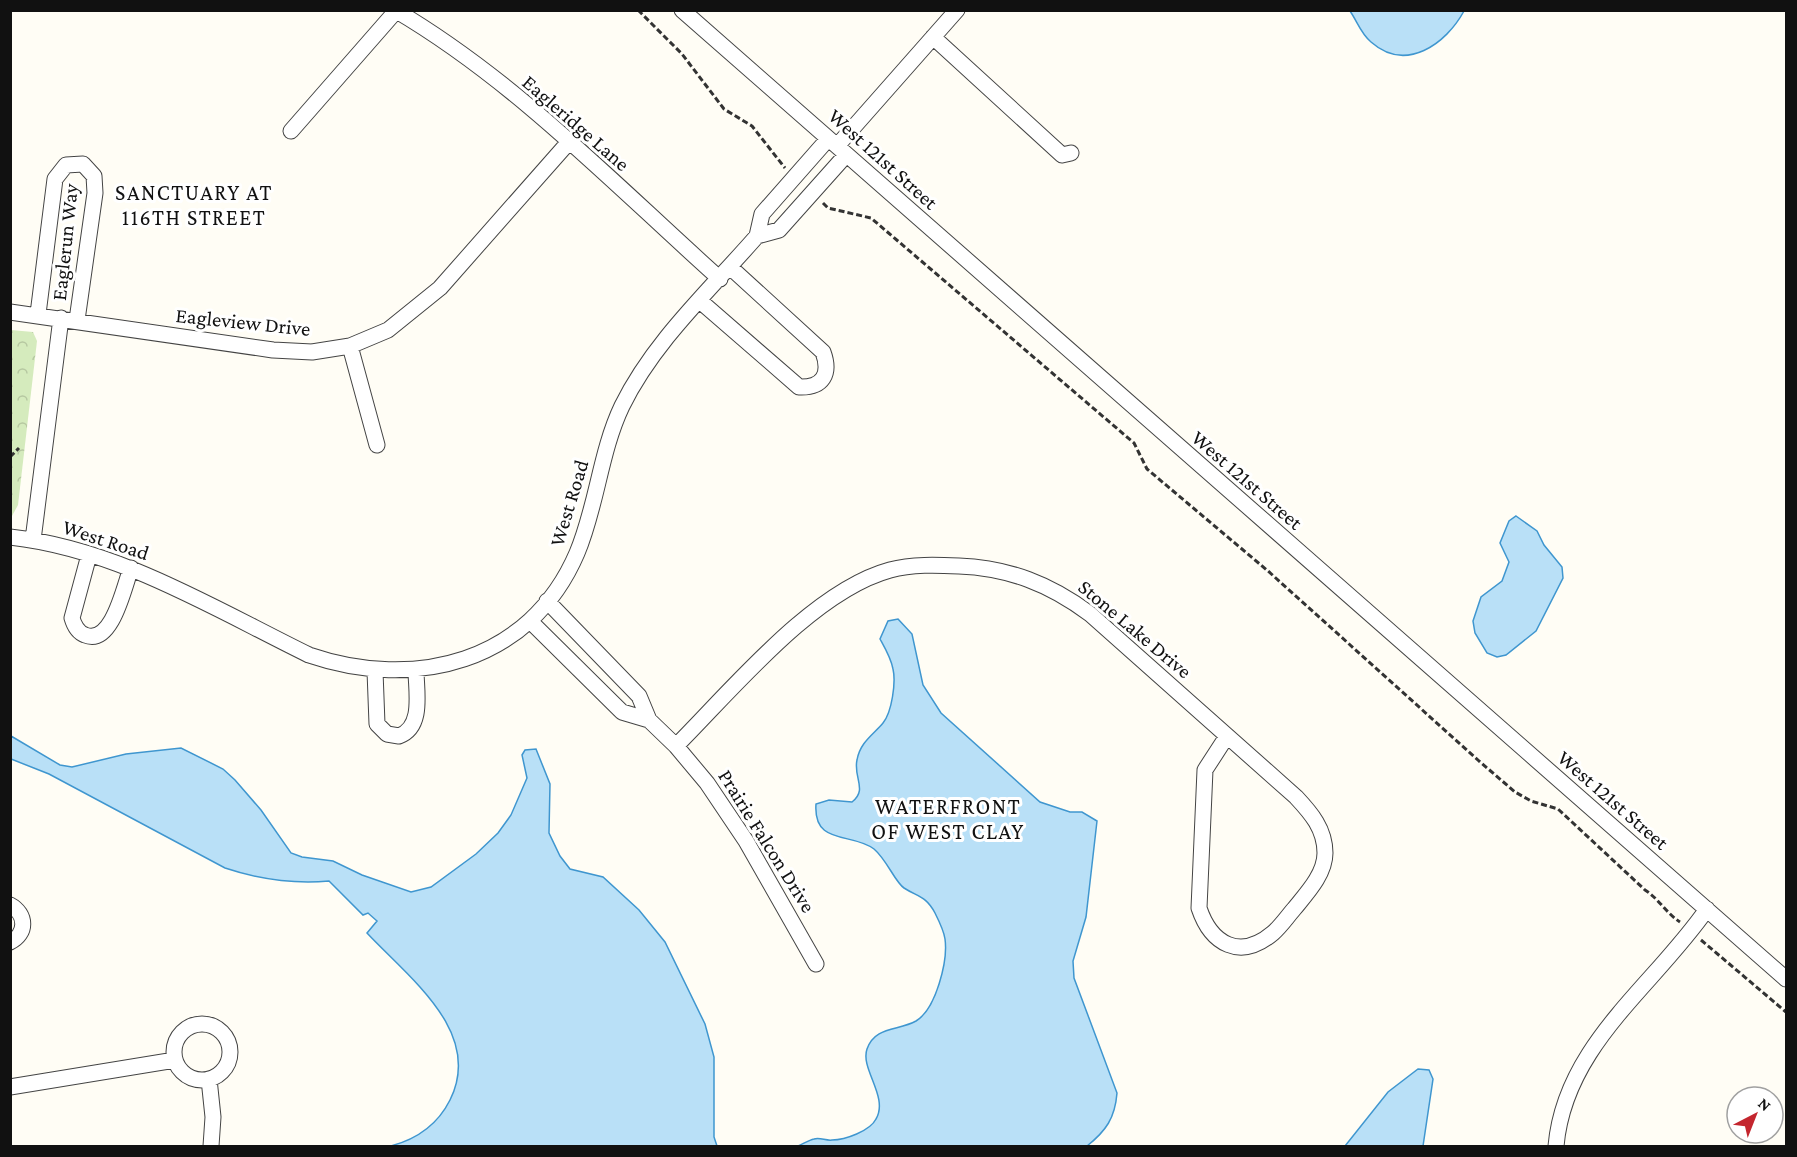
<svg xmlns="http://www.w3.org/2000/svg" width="1797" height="1157" font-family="'Crimson Pro',serif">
	<defs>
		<pattern id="park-crowns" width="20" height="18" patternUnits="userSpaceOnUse" patternTransform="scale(1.5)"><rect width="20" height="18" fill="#d5ebbd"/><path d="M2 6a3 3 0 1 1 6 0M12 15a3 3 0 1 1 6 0" fill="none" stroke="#b6c8a1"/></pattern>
	</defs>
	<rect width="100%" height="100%" fill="#fffdf5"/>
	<path fill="url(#park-crowns)" d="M11 330 33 332 37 341 18 505 12 516Z"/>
	<path fill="#b9e0f7" stroke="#3f96cf" stroke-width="1.5" d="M1350 11H1464C1446 44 1406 73 1371 42 1361 34 1357 21 1350 11Z
		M1516 516 1537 531 1544 545 1562 567 1563 578 1536 631 1506 655 1497 657 1487 653 1475 633 1473 621 1481 597 1502 581 1509 562 1500 543 1509 521Z
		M898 619 912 634 923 685 941 713 1040 802 1070 812H1082L1097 821 1086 917 1073 961 1074 978 1117 1093C1115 1118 1106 1131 1087 1146H798C803 1144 809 1140 814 1139 820 1137 826 1141 832 1140 845 1140 870 1131 876 1119 889 1097 860 1069 867 1049 875 1026 898 1031 916 1021 936 1009 948 961 945 939 944 931 939 921 935 913 926 896 918 897 904 888 895 882 887 860 874 849 852 832 813 846 816 804L829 800 852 802C868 790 853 777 857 760 860 742 874 734 883 723 892 712 896 682 893 669 891 658 885 648 880 639L888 621Z
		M11 736 60 765 72 767 126 754 181 748 223 769 235 780 261 810 291 853 302 857 333 861 362 875 411 892 431 887 476 854 498 833 511 815 527 778 522 755 525 750 536 749 550 784 549 833 560 856 570 869 603 877 639 910 665 942 705 1024 714 1057V1137L717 1146H391C417 1139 438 1124 450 1100 484 1032 408 977 367 933L377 921 368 913 363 915 329 881C294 884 258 879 225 868L49 774 11 759Z
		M1418 1069 1429 1070 1433 1079 1423 1146H1345L1388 1092Z"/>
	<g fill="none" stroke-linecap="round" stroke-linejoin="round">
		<defs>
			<path id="minor" d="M395 10C516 81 616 186 720 279
				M682 10 1786 979
				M933 37 1062 155 1071 153
				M291 131 396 11
				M837 146 957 10
				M757 236 779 230 846 155
				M700 301 799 387C823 388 831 374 823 352L730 267
				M10 312 273 350 312 352 350 346 388 330 440 288 568 143
				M38 314 55 179 66 165 83 164 94 176 95 193 77 320
				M350 346 377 445
				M10 537C118 549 213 608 309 655 414 691 530 663 577 553 597 506 600 452 622 406 654 341 710 290 757 236L762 214 828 139
				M33 540 61 318
				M89 555 72 618C74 625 77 632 85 635 112 646 124 587 131 568
				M547 601 639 696 649 720 676 746 707 783 746 841 816 964
				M530 621 622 712 649 720
				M375 671 377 724 387 734 399 736C424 727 416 691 416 670
				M676 746C733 689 813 591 890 570 912 564 937 565 959 566 1009 568 1050 584 1090 614L1296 797C1311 813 1325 829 1325 853 1325 874 1307 893 1294 909 1287 917 1281 926 1273 933 1240 961 1211 944 1199 908L1205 770 1227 736
				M10 905C27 914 27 934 10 942
				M174 1052a28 28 0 1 1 56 0a28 28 0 1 1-56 0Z
				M209 1079 213 1117 211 1146
				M10 1087 175 1060
				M1556 1146C1565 1045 1653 987 1707 909"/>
		</defs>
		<use href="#minor" stroke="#444" stroke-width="17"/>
		<path stroke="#333" stroke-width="3" stroke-dasharray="6 3" stroke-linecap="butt" d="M638 10 682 54 724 109 752 126 785 168
			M823 203 828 208 871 218 1134 443 1147 469 1268 571 1479 761 1515 792 1531 801 1558 809 1645 890C1659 899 1666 913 1680 922
			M10 457 19 448
			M1701 940 1786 1012"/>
		<use href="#minor" stroke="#fff" stroke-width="15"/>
	</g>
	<g text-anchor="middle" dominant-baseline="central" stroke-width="6" stroke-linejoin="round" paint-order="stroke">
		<g font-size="21" fill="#111" stroke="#fff">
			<text transform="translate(576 123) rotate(41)">Eagleridge Lane</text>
			<text transform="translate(883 159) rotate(42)">West 121st Street</text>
			<text transform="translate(65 242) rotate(-84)">Eaglerun Way</text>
			<text transform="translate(243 322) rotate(6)">Eagleview Drive</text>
			<text transform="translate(1247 480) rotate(41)">West 121st Street</text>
			<text transform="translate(569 503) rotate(-73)">West Road</text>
			<text transform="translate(106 540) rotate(18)">West Road</text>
			<text transform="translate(1135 629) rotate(40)">Stone Lake Drive</text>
			<text transform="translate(1613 800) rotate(41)">West 121st Street</text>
			<text transform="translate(767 841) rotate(58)">Prairie Falcon Drive</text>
		</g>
		<g font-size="22" letter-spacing="1.5" fill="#111" stroke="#fff">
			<text x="194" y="192">SANCTUARY AT<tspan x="194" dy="25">116TH STREET</tspan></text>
			<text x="948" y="806">WATERFRONT<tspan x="948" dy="25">OF WEST CLAY</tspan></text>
		</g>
	</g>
	<rect width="1797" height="1157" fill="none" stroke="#111111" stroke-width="24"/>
	<g transform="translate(1755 1115) rotate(42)"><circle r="28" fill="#ffffff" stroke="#a0a0a0" stroke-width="1.5"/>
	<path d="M0-4.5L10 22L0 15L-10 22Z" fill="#c4262e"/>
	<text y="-9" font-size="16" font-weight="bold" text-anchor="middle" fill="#111111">N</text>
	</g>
</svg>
